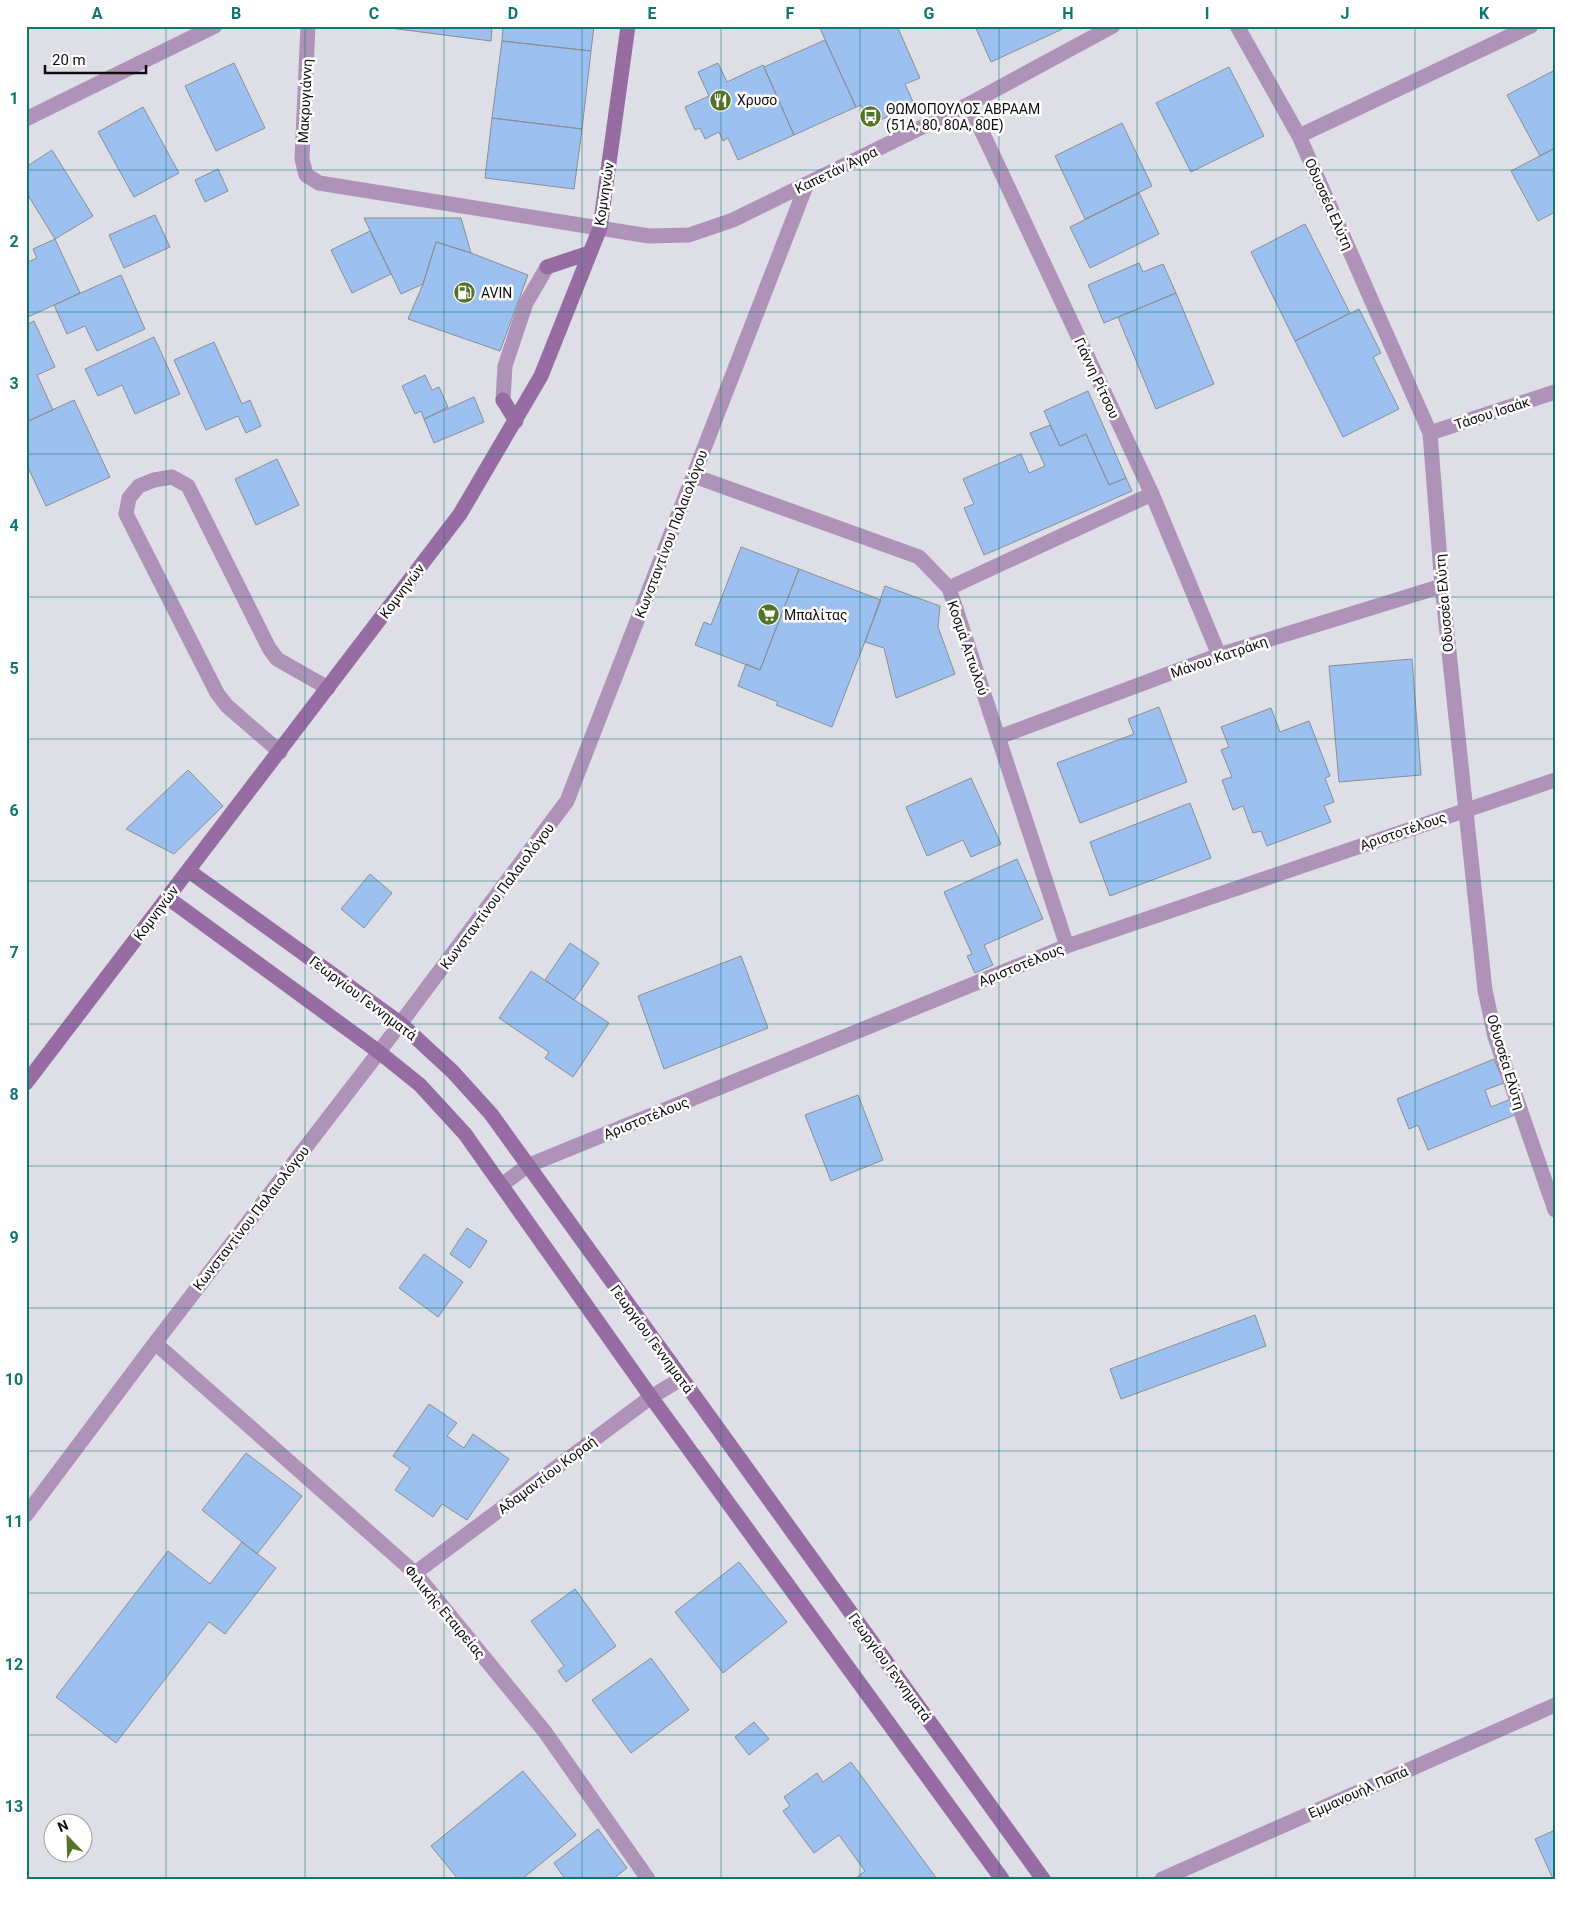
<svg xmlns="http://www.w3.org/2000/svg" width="1581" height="1905" font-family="Roboto,sans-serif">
	<rect width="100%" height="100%" fill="#dedee6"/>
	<path fill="#9cc1f0" stroke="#8a8e94" d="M374 26H492L491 41Z
		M503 26H594L591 51 502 41Z
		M819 26H897L920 78 905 84 914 104 870 125 861 105 856 107Z
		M975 26H1069L991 62Z
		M825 40 856 107 794 135 764 67Z
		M502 41 591 51 582 129 492 118Z
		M234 63 265 128 216 151 185 86Z
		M718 63 727 82 763 65 794 135 738 160 728 138 723 141 719 132 705 139 700 128 695 130 685 107 709 96 698 72Z
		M1229 67 1264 136 1191 172 1156 103Z
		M1555 70V148L1540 156 1507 95Z
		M143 107 179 173 134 197 98 132Z
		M492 118 582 129 574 189 485 178Z
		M1122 123 1152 186 1085 219 1055 156Z
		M1555 148V212L1538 221 1511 171Z
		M52 150 93 216 55 239 26 192V167Z
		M218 169 228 191 205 202 195 180Z
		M1139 193 1159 234 1090 268 1070 227Z
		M155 215 170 247 124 268 109 235Z
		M364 218H461L471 253 436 242 423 284 401 294Z
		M1305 224 1350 313 1295 341 1251 252Z
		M370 231 391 274 352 293 331 250Z
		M55 239 80 293 28 317 26 313V263L37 258 33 249Z
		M436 242 471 253 528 275 500 351 408 319 423 284Z
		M1139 263 1143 272 1163 264 1176 293 1104 323 1088 285Z
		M121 275 145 329 97 351 85 326 67 334 54 305Z
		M1176 293 1214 384 1156 409 1118 317Z
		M1359 309 1381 353 1373 357 1399 409 1343 437 1295 341Z
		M34 321 55 367 37 375 53 410 26 422V325Z
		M154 337 180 394 135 414 122 385 98 396 85 369Z
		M214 342 242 404 250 400 261 426 246 433 238 416 206 430 174 360Z
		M425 375 432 390 439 387 448 407 424 419 421 411 415 414 402 386Z
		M1088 391 1126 478 1109 485 1086 434 1060 446 1044 411Z
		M474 397 484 422 434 443 424 419Z
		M74 400 110 477 46 506 26 463V422Z
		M1050 425 1060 446 1086 434 1109 485 1126 478 1132 491 984 555 964 508 974 504 963 479 1021 454 1029 473 1045 466 1030 433Z
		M277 459 299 505 256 525 235 479Z
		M741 547 799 569 760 670 695 645 704 622 711 625Z
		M799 569 881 600 832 727 776 705 778 702 738 686 746 664 760 670Z
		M885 586 940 606 938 627 955 674 896 698 884 648 865 642Z
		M1412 659 1421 775 1339 782 1329 666Z
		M1159 707 1187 782 1080 823 1057 763 1134 734 1128 719Z
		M1271 708 1280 732 1309 721 1330 776 1325 778 1334 802 1324 806 1331 822 1267 846 1261 831 1253 833 1243 806 1233 810 1222 780 1232 777 1221 750 1229 747 1221 727Z
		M188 770 223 806 174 854 126 829Z
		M971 778 1001 844 971 857 963 840 927 856 906 807Z
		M1190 803 1211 858 1110 896 1090 842Z
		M1017 859 1043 919 984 945 993 965 975 973 967 956 972 954 944 892Z
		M370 874 392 893 364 928 341 909Z
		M570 943 599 963 574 1000 545 980Z
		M741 956 768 1028 664 1069 638 996Z
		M531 971 609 1023 573 1077 545 1058 549 1052 499 1018Z
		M1494 1059 1504 1083 1485 1090 1491 1107 1511 1099 1517 1114 1428 1150 1418 1125 1409 1129 1397 1099Z
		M858 1095 883 1160 831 1181 805 1115Z
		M467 1228 487 1241 470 1268 450 1254Z
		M424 1254 463 1282 438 1317 399 1288Z
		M1255 1315 1266 1346 1121 1399 1110 1369Z
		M429 1404 457 1423 447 1436 464 1448 473 1434 509 1459 467 1520 442 1504 433 1517 395 1490 410 1468 393 1456Z
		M246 1453 302 1496 257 1554 202 1510Z
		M242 1542 276 1568 225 1634 209 1622 116 1743 56 1697 168 1551 210 1584Z
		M739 1562 787 1622 723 1673 675 1612Z
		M575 1589 616 1646 566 1682 558 1671 564 1666 531 1621Z
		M651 1658 689 1710 631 1753 592 1700Z
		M754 1722 769 1739 749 1755 735 1737Z
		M851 1762 937 1879H855L865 1871 839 1835 814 1853 783 1811 790 1806 784 1797 817 1773 823 1782Z
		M523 1771 576 1835 522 1879H458L431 1846Z
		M598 1829 627 1868 613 1879H565L554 1863Z
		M1555 1830V1879H1553L1535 1839Z"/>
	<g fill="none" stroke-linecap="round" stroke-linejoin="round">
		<path stroke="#af92b8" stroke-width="15" d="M503 400 505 366 526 303 547 267"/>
		<path stroke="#af92b8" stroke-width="15" d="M308 26 302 159 306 175 319 183 649 236 689 235 733 220 969 104 1113 26
			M1237 26 1299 136 1430 433 1442 586 1485 990 1495 1037 1555 1210
			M969 104 1152 494 1219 655
			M26 119 215 26
			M1299 136 1531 26
			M1430 433 1555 392
			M694 476 919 557 949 588 1067 946
			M949 588 1152 494
			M999 737 1219 655 1442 586
			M280 752 227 706 217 693 126 514 129 498 139 486 154 480 172 477 188 486 269 648 277 659 328 688
			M502 1185 527 1166 1067 946 1555 780
			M155 1343 415 1573 545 1732 648 1879
			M26 1515 155 1343 379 1052 567 801 806 186
			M415 1573 651 1397 681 1379
			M1162 1879 1555 1705"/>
		<path stroke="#966ca3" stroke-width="15" d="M547 267 589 253
			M503 400 516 421
			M189 871 400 1023 453 1072 491 1114 1043 1879
			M168 898 379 1052 420 1085 465 1134 651 1397 1002 1879
			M26 1083 460 514 541 376 600 228 628 26"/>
	</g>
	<path fill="none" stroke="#0f766e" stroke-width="1" stroke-opacity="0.55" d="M166 26V1879M305 26V1879M444 26V1879M582 26V1879M721 26V1879M860 26V1879M999 26V1879M1137 26V1879M1276 26V1879M1415 26V1879M26 170H1555M26 312H1555M26 454H1555M26 597H1555M26 739H1555M26 881H1555M26 1024H1555M26 1166H1555M26 1308H1555M26 1451H1555M26 1593H1555M26 1735H1555"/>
	<defs>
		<symbol id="restaurant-disc" viewBox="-11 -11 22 22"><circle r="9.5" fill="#547228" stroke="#fff"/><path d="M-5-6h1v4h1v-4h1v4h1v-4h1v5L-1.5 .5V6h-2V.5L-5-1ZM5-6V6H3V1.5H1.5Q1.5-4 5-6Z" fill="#fff"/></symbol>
		<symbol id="bus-disc" viewBox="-11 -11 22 22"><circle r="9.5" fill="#547228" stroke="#fff"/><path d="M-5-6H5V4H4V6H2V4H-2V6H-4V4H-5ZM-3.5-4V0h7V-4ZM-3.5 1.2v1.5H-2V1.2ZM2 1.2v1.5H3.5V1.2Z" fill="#fff"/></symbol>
		<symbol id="fuel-disc" viewBox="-11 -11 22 22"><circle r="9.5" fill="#547228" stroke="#fff"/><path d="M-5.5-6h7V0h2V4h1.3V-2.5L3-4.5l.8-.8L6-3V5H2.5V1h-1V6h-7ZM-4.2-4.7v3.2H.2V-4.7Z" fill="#fff"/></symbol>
		<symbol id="supermarket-disc" viewBox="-11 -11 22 22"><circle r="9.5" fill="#547228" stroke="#fff"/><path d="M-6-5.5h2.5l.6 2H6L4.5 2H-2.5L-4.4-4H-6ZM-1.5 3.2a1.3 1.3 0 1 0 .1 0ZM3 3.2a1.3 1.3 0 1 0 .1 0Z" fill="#fff"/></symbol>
	</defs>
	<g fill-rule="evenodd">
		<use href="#restaurant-disc" x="708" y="88" width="25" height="25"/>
		<use href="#bus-disc" x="858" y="104" width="25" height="25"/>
		<use href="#fuel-disc" x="452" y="280" width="25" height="25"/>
		<use href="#supermarket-disc" x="756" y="602" width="25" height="25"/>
	</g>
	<g text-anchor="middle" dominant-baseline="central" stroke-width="5" stroke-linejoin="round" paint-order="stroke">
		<g font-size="14" fill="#0e0e11" stroke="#fff" text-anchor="start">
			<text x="737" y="100">Χρυσο</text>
			<text x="886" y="109">ΘΩΜΟΠΟΥΛΟΣ ΑΒΡΑΑΜ<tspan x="886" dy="16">(51Α, 80, 80Α, 80Ε)</tspan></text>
			<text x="481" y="293">AVIN</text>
			<text x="784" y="615">Μπαλίτας</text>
		</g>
		<g font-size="14" fill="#0e0e11" stroke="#fff">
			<text transform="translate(305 101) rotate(-87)">Μακρυγιάννη</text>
			<text transform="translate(836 170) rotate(-26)">Καπετάν Άγρα</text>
			<text transform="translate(604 194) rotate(-81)">Κομνηνών</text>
			<text transform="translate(1329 204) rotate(66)">Οδυσσέα Ελύτη</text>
			<text transform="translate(1097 378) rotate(65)">Γιάννη Ρίτσου</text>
			<text transform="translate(1492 413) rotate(-18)">Τάσου Ισαάκ</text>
			<text transform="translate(671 534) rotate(-69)">Κωνσταντίνου Παλαιολόγου</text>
			<text transform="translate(402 591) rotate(-53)">Κομνηνών</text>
			<text transform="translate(1444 603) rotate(-95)">Οδυσσέα Ελύτη</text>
			<text transform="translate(968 648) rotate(71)">Κοσμά Αιτωλού</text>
			<text transform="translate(1219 657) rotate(-19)">Μάνου Κατράκη</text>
			<text transform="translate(1403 831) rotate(-19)">Αριστοτέλους</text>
			<text transform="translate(497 896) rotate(-53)">Κωνσταντίνου Παλαιολόγου</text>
			<text transform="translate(156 913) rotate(-53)">Κομνηνών</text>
			<text transform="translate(1021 965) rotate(-22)">Αριστοτέλους</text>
			<text transform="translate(363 998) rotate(37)">Γεωργίου Γεννηματά</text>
			<text transform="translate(1506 1062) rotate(73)">Οδυσσέα Ελύτη</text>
			<text transform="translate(646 1118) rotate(-22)">Αριστοτέλους</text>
			<text transform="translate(251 1218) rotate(-52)">Κωνσταντίνου Παλαιολόγου</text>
			<text transform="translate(652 1339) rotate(54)">Γεωργίου Γεννηματά</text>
			<text transform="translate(547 1475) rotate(-37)">Αδαμαντίου Κοραή</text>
			<text transform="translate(445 1612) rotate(50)">Φιλικής Εταιρείας</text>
			<text transform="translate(890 1667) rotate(54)">Γεωργίου Γεννηματά</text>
			<text transform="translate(1358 1792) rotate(-24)">Εμμανουήλ Παπά</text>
		</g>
	</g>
	<rect width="1581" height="1905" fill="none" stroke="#ffffff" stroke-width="55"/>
	<g transform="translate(68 1838) rotate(337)"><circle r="24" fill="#ffffff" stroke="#9f9fa0"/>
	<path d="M0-4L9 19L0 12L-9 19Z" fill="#547228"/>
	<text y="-8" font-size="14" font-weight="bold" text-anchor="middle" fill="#0e0e11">N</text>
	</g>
	<path d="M45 65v8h101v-8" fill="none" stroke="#0e0e11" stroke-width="2.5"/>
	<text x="52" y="65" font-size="15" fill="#0e0e11" stroke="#ffffff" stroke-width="4" paint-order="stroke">20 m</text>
	<rect x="28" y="28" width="1526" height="1850" fill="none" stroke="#0f766e" stroke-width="2"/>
	<g font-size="16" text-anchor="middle" font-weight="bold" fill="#0f766e">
		<text x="97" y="19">A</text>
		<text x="236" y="19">B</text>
		<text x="374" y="19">C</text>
		<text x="513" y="19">D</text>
		<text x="652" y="19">E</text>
		<text x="790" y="19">F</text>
		<text x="929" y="19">G</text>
		<text x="1068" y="19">H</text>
		<text x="1207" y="19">I</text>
		<text x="1345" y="19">J</text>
		<text x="1484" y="19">K</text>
		<text x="14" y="104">1</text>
		<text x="14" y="247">2</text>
		<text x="14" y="389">3</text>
		<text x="14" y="531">4</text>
		<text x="14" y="674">5</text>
		<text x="14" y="816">6</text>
		<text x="14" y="958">7</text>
		<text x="14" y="1100">8</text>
		<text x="14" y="1243">9</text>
		<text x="14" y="1385">10</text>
		<text x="14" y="1527">11</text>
		<text x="14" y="1670">12</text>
		<text x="14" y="1812">13</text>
	</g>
</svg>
